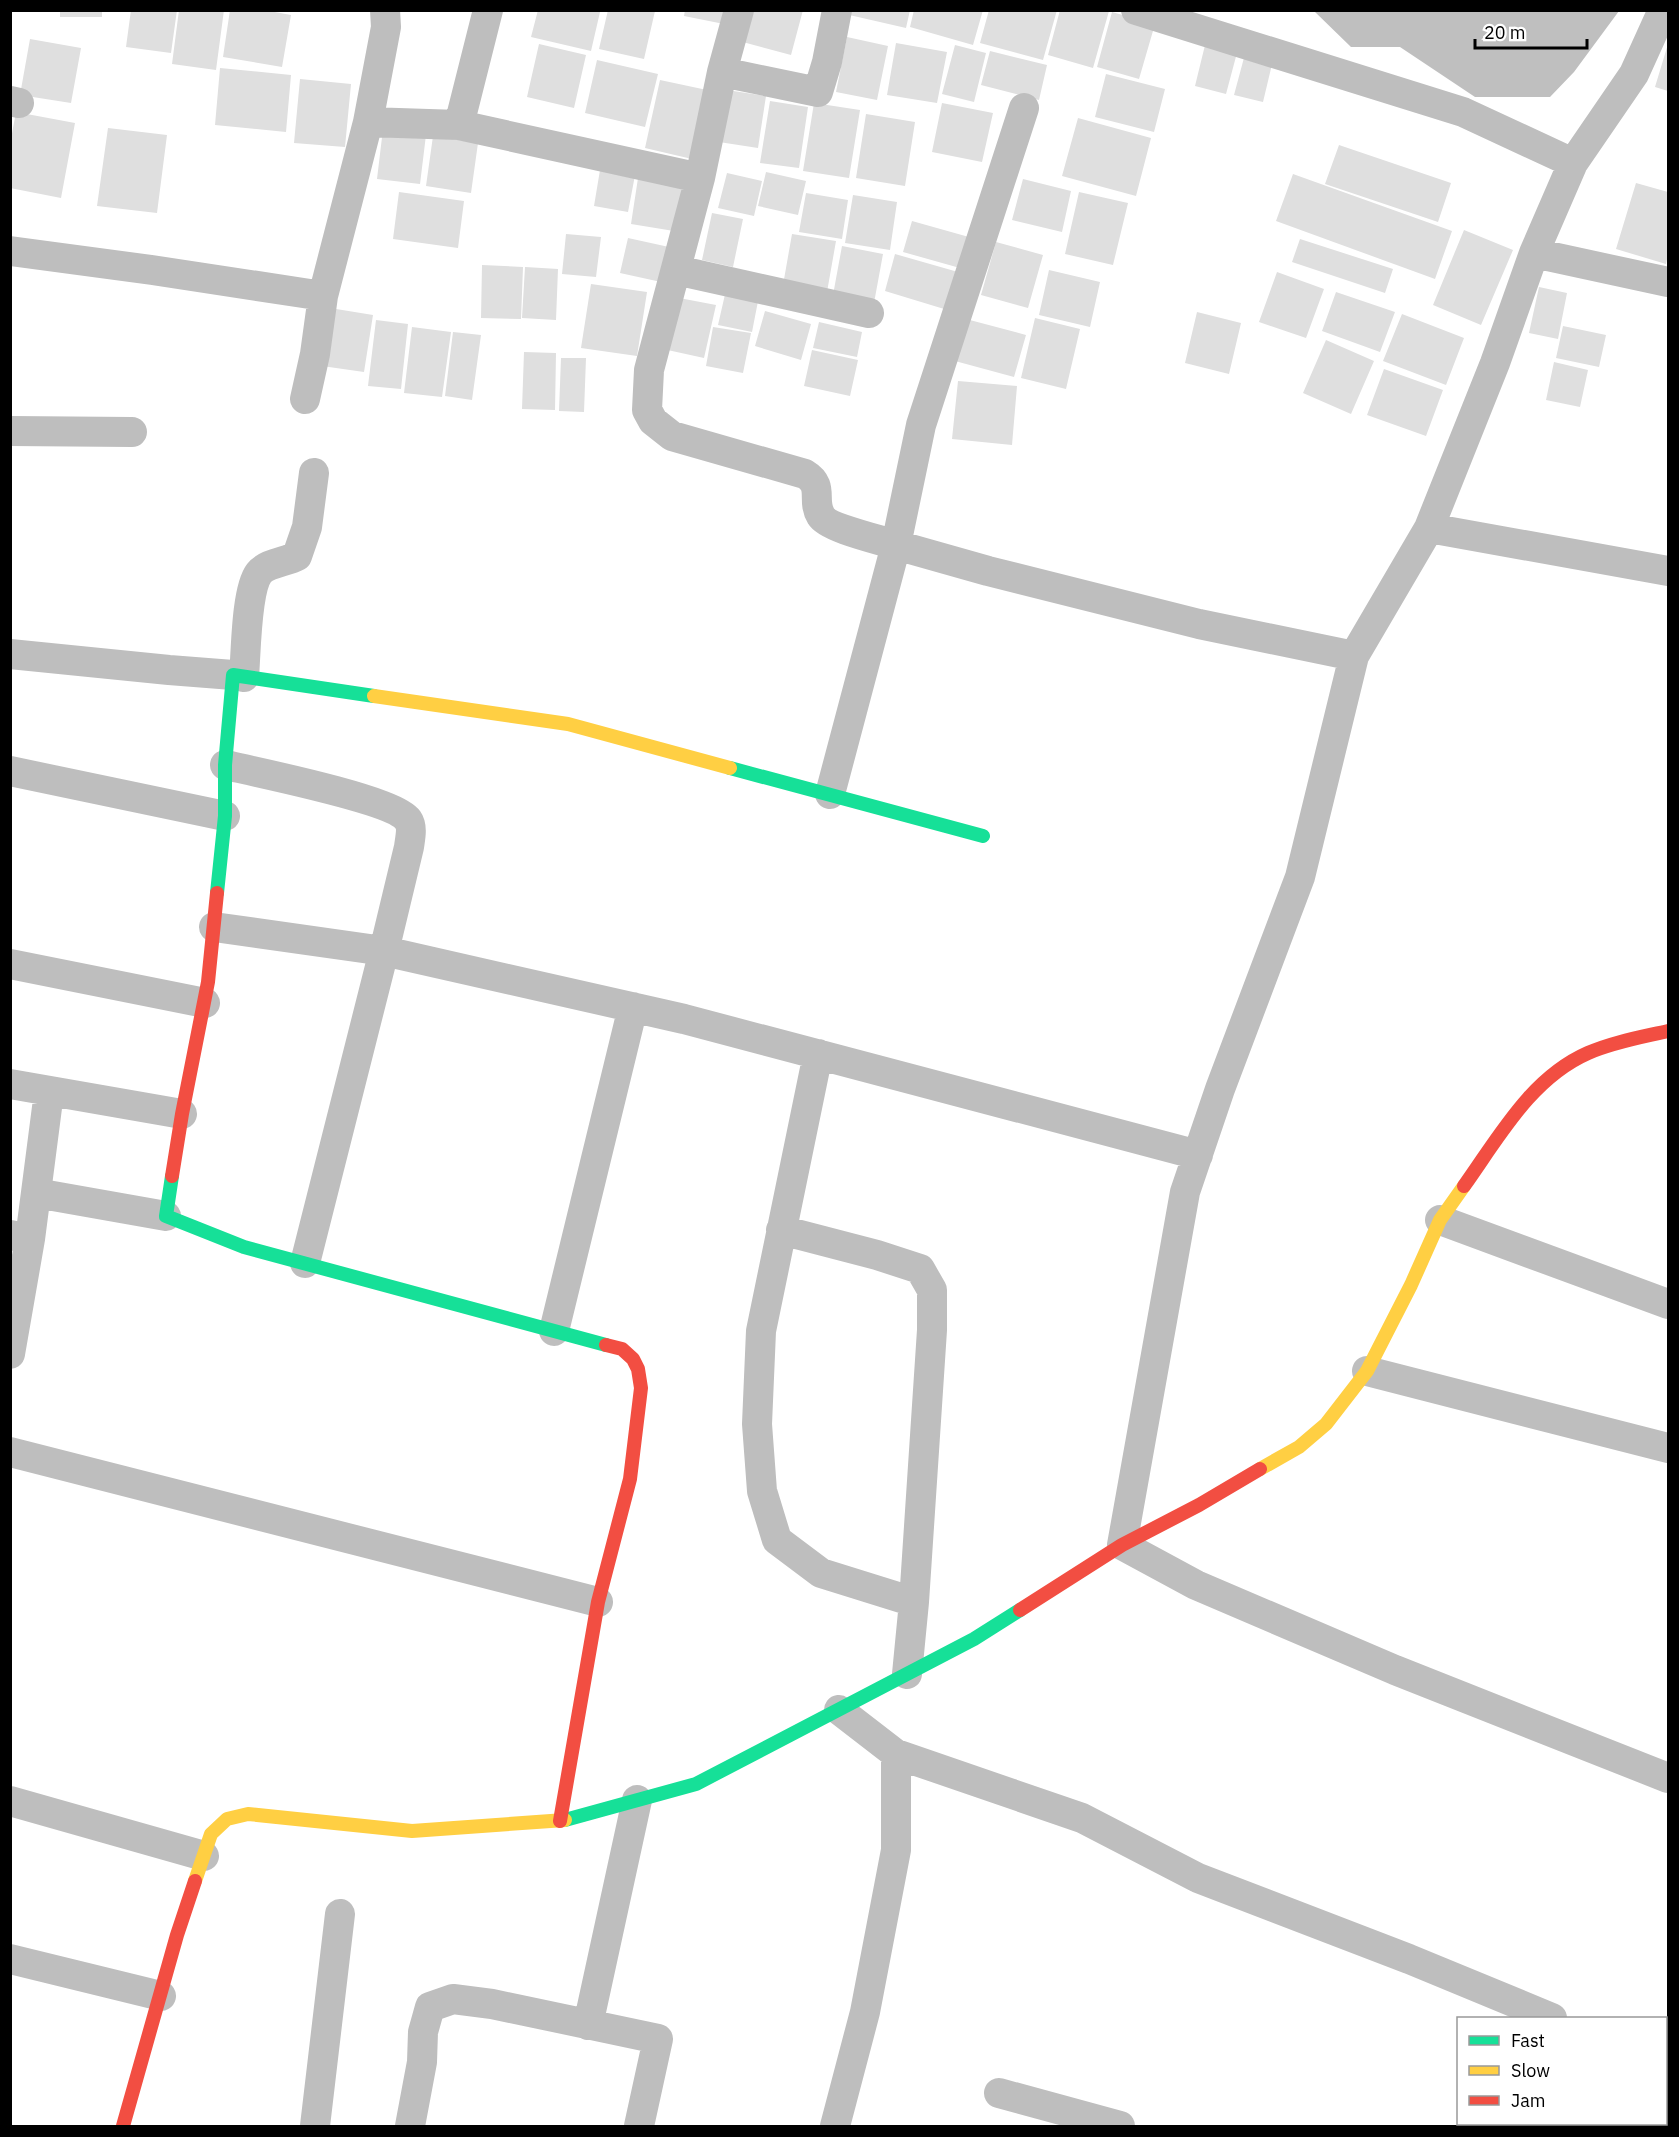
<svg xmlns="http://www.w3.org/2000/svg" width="1679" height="2137" font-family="'IBM Plex Sans',sans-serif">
	<rect width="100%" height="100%" fill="#fff"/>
	<path fill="#bfbfbf" d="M1314 11H1619L1574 72 1550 97H1475L1400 47H1351Z"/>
	<path fill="#dfdfdf" d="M60 10H102V17H60Z
		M131 10H177L171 53 126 47Z
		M179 10H224L216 70 172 64Z
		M230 10H264L291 15 282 67 223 57Z
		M538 10 600 12 591 51 531 37Z
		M608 10 655 11 644 59 599 49Z
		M685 10H732L729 25 684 16Z
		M747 10H803L791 55 739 41Z
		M846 10H910L906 28 845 14Z
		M914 10H983L973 45 910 27Z
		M989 10H1057L1043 60 980 43Z
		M1060 10 1109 11 1093 68 1048 55Z
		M1112 12 1155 24 1139 79 1097 67Z
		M847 37 888 46 877 100 836 92Z
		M30 39 81 48 71 103 20 95Z
		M1206 41 1238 49 1226 94 1195 86Z
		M896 43 947 52 937 103 887 95Z
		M539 44 586 55 574 108 527 97Z
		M1668 44V91L1655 87Z
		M955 45 986 53 974 102 942 94Z
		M990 51 1047 65 1039 100 981 85Z
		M1245 54 1273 60 1263 102 1234 95Z
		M597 60 658 74 645 127 585 113Z
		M220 68 291 75 286 132 215 125Z
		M1106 74 1165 89 1154 132 1095 117Z
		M300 79 351 84 345 147 294 143Z
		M660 80 707 90 692 159 645 148Z
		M727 90 766 96 758 148 719 142Z
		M770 101 808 107 799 168 760 163Z
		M814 103 860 110 849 178 803 171Z
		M942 103 993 113 982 162 932 152Z
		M16 112 75 123 61 198 10 188V144Z
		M866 114 915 122 905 186 856 178Z
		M1078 118 1151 138 1136 196 1062 176Z
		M108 128 167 135 157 213 97 206Z
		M383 129 426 135 420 184 377 179Z
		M433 136 478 143 471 193 426 186Z
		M1339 145 1451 183 1438 222 1325 184Z
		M601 164 636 170 628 212 594 206Z
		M766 172 806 181 798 215 758 206Z
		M727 173 762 181 754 216 718 208Z
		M1293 174 1452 231 1435 279 1276 221Z
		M638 178 688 185 680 232 631 224Z
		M1023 179 1071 191 1062 232 1012 220Z
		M1636 183 1668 192V254L1666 264 1616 249Z
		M399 192 464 201 458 248 393 239Z
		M1079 192 1128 203 1113 265 1065 254Z
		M806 193 848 200 842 239 799 232Z
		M853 195 897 202 890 250 845 243Z
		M712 213 743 219 733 267 702 260Z
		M912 221 976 239 967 270 903 252Z
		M1464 230 1513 250 1481 325 1433 305Z
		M566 234 601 237 596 277 562 274Z
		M792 234 836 241 827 292 783 285Z
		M628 238 669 247 661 282 620 273Z
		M1300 239 1393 269 1385 293 1292 262Z
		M996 242 1043 255 1028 308 981 295Z
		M842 246 883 254 874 303 833 295Z
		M895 254 965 274 954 312 885 291Z
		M482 265 523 267 521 319 481 318Z
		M525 267 558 269 556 320 522 318Z
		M1049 270 1100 282 1090 327 1039 315Z
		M1277 272 1324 289 1306 338 1259 322Z
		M591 284 647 292 637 356 581 348Z
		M1539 287 1567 293 1558 339 1529 333Z
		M726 290 759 296 752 332 718 325Z
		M1336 292 1395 312 1380 352 1322 331Z
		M674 297 716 305 704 358 663 349Z
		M330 308 373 315 364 372 322 366Z
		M765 311 811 324 801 360 755 346Z
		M1197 312 1241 323 1229 374 1185 363Z
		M1402 314 1464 338 1446 385 1383 361Z
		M1035 318 1080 329 1066 389 1021 378Z
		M966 319 1026 335 1014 377 955 361Z
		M376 320 408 324 401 389 368 386Z
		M819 322 862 332 857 357 813 348Z
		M1563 326 1606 335 1599 367 1556 358Z
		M412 327 451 332 442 397 404 393Z
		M713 327 751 333 743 373 706 366Z
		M453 332 481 335 472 400 445 396Z
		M1326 340 1374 361 1351 414 1303 393Z
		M812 350 858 360 850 396 804 386Z
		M524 352 556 353 555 410 522 409Z
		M561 358H586L584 412 559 411Z
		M1554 362 1588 370 1580 407 1546 400Z
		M1384 369 1443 390 1426 436 1367 415Z
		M958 381 1017 386 1012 445 952 439Z"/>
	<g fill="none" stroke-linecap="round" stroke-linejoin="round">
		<path stroke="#bebebe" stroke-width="30" d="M488 10 459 125 700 178
			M739 10 722 72 700 178 649 370 647 410 653 421 672 436 805 474C825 486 811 500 821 516 828 528 881 540 896 545L830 794
			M1136 10 1463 112 1573 163
			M1663 10 1634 74 1573 163 1534 253 1495 363 1429 528 1354 656 1300 877 1220 1089 1185 1192 1122 1545 1196 1585 1395 1670 1668 1778
			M722 72 818 92 827 62 837 10
			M10 101 19 103
			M1024 108 921 425 896 545 988 571 1199 624 1354 656
			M368 122 386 27 385 10
			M10 251 152 270 323 296
			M1534 253 1668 282
			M676 270 869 313
			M305 399 315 354 323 296 368 122 459 125
			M10 431 132 432
			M1429 528 1668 571
			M10 654 169 670 233 675
			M244 677C246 654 246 590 259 573 267 563 286 562 297 556L307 527 314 473
			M10 771 225 816
			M214 927 384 951 409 847C410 839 413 827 408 820 394 800 256 772 225 765
			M10 964 205 1003
			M818 1054 761 1331 757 1424 762 1491 777 1540 821 1573 914 1602
			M10 1084 182 1114
			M36 1193 166 1216
			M1440 1220 1668 1304
			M781 1230 877 1255 920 1269 932 1290V1330L914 1602 907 1674
			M10 1235 30 1239 10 1354
			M30 1239 49 1092
			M305 1263 384 951 684 1019 1198 1155
			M554 1331 633 1007
			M1367 1371 1668 1448
			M10 1452 598 1602
			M839 1710 896 1754 1082 1818 1198 1878 1409 1959 1552 2018
			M10 1801 204 1856
			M10 1959 161 1996
			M588 2025 637 1800
			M1666 2067 1668 2068
			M999 2093 1120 2126
			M315 2126 340 1914
			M410 2126 422 2062 423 2032 430 2007 453 1999 492 2004 658 2039 639 2126
			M835 2126 865 2012 896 1850V1754"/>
		<path stroke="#16e098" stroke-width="14" d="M730 768 983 836
			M217 893 225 816V765L233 675 374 696
			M172 1176 166 1216 244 1247 606 1345
			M565 1820 696 1784 974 1639 1020 1610"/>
		<path stroke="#ffcf43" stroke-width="14" d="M374 696 568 724 730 768
			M1260 1469 1299 1447 1326 1424 1367 1371 1411 1285 1440 1220 1464 1186
			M195 1881 211 1834 227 1819 248 1814 412 1831 565 1820"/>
		<path stroke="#f24e42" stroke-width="14" d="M172 1176 182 1114 208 982 217 893
			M1464 1186C1499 1137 1531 1078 1588 1053 1613 1042 1642 1037 1668 1031
			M1020 1610 1122 1545 1199 1505 1260 1469
			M560 1821 598 1602 630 1479 641 1388 638 1369 633 1359 622 1349 606 1345
			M123 2126 177 1935 195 1881"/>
	</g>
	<rect width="1679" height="2137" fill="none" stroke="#000000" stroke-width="24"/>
	<rect x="1457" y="2017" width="210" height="108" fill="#ffffff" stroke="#999999" stroke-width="1.5"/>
	<rect x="1469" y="2036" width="30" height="9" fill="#16e098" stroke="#999999" stroke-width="1.5"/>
	<text x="1511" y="2047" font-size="18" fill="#000000">Fast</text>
	<rect x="1469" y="2066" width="30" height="9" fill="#ffcf43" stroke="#999999" stroke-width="1.5"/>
	<text x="1511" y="2077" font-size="18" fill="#000000">Slow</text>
	<rect x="1469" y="2096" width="30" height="9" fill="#f24e42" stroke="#999999" stroke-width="1.5"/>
	<text x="1511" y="2107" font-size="18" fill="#000000">Jam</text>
	<path d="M1475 39v9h112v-9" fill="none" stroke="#000000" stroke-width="3"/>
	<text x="1484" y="39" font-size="18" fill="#000000" stroke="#ffffff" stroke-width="4.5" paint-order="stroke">20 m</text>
</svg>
